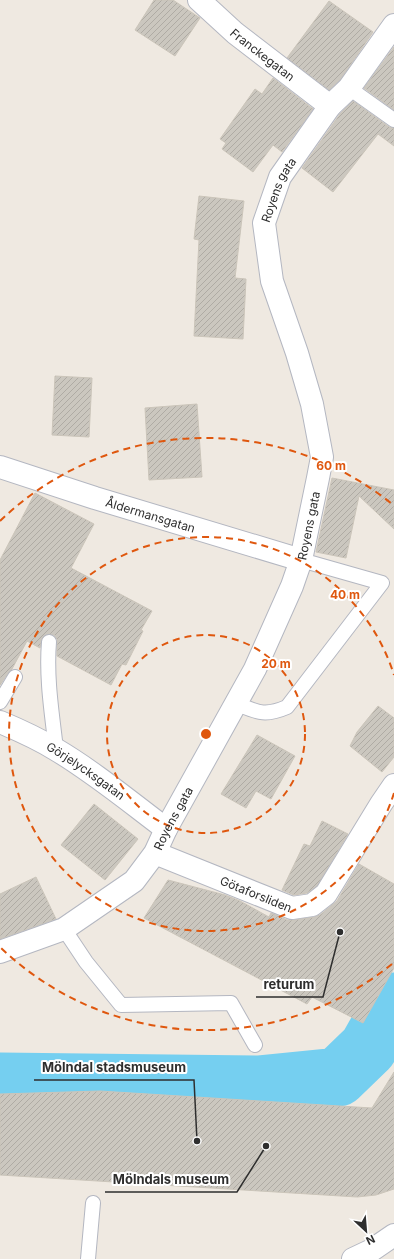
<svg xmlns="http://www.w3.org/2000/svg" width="394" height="1259" font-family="Inter,sans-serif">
	<defs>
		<pattern id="building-hatch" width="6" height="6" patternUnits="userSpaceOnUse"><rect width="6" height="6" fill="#cbc7bf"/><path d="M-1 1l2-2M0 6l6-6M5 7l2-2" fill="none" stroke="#afaba4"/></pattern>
	</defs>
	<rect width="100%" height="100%" fill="#efe9e1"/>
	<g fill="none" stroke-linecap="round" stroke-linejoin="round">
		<path stroke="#75cff0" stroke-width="59" d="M0 1082 258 1085 338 1077 368 1048 394 1002"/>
	</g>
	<path fill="url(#building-hatch)" stroke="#cbc5ba" d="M154 0H173L200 18 175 56 135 30Z
		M329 1 373 32 340 80 329 90 287 58Z
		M394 47V110L364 88Z
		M273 78 313 109 282 152 273 145 253 172 222 149 226 143 220 139 255 89 262 94Z
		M353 101 389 127 394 128V146L378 134 333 192 302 168 340 114Z
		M199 196 244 201 235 278 246 279 243 339 194 336 199 240 194 239Z
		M55 376 92 378 89 437 52 435Z
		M197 404 202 477 149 480 145 408Z
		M332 478 394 490V529L359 496 346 558 316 552Z
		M35 493 94 524 71 568 152 611 141 630 143 631 126 665 122 664 111 685 57 656V639L54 635 49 634 45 635 42 638 40 648 27 641 12 669 8 673 0 685V560Z
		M378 706 394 718V757L382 772 350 746 357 732Z
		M257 735 295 756 271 799 256 791 246 808 221 794Z
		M94 804 138 839 105 880 61 845Z
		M322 821 348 834 317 886 307 893 294 895 282 890 304 844 310 846Z
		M359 864 394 884V968L363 1023 312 997 307 1004 144 918 168 880 225 895 240 901 269 917 271 913 287 920H293L314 917 320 915 337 901Z
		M36 877 56 919 0 939V894Z
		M394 1072V1189L376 1195 357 1197 0 1175V1094L100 1091 372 1108Z"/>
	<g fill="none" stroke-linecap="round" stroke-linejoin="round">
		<defs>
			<path id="service" d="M349 88 394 120
				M49 642C46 678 52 714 56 749
				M0 702 15 677
				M235 703C257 712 264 717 287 707L382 583 301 560
				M64 929 86 962 121 1005 231 1003 255 1045
				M88 1259 93 1203"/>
			<g id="minor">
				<path id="s1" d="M199 0 235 33 330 106"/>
				<path id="s2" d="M0 467 95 498 301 560"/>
				<path id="s3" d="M0 722C19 730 37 738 55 749 94 772 130 802 166 829"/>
				<path id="s4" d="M155 853 292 908 312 905 326 894 381 804 394 785"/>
				<path id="s5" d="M0 952 64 929 134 881 155 853 166 829 255 669 292 586 301 560 318 478 322 457 312 404 297 353 272 281 264 223 280 177 330 106 349 88 394 25"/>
			</g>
			<path id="tertiary" d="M353 1259 372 1250 394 1235"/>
		</defs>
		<use href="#service" stroke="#b4b7c1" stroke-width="16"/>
		<use href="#minor" stroke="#b4b7c1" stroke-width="24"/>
		<use href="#tertiary" stroke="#b4b7c1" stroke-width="24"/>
		<use href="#service" stroke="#fff" stroke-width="14"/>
		<use href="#minor" stroke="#fff" stroke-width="22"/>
		<use href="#tertiary" stroke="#fff" stroke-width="22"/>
	</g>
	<g fill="none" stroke="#df570e" stroke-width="2" stroke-dasharray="7 5">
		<circle cx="206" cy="734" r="99"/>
		<path d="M394 793A197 197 0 1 1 394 675"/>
		<path d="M392 964A296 296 0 0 1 0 947M0 521A296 296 0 0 1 392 504"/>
	</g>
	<g text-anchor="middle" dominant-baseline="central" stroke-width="4" stroke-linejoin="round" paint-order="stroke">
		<g font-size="12" fill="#2e2e2e" stroke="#fff">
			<text stroke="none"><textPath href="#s1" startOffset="84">Franckegatan</textPath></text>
			<text stroke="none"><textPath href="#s5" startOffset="899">Royens gata</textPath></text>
			<text stroke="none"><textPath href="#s2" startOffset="158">Åldermansgatan</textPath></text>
			<text stroke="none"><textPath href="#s5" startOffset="551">Royens gata</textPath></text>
			<text stroke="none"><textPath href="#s3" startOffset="99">Görjelycksgatan</textPath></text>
			<text stroke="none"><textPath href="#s5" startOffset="227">Royens gata</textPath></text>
			<text stroke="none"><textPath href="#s4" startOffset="109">Götaforsliden</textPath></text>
		</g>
	</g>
	<circle cx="206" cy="734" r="6" fill="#df570e" stroke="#fff" stroke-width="2"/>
	<g font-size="12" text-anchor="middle" font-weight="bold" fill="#df570e" stroke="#fff" stroke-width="4" stroke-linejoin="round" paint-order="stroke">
		<text x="331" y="470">60 m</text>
		<text x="345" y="599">40 m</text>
		<text x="276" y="668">20 m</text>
	</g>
	<path fill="none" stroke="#2e2e2e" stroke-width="1.5" d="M340 932L323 997H256M197 1141L194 1080H34M266 1146L237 1192H105"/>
	<g fill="#2e2e2e" stroke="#fff" stroke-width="1.5">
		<circle cx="340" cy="932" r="4"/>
		<circle cx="197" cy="1141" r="4"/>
		<circle cx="266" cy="1146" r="4"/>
	</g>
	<g font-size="13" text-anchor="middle" font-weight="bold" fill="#2e2e2e" stroke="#fff" stroke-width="4" stroke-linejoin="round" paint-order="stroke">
		<text x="289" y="989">returum</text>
		<text x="114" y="1072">Mölndal stadsmuseum</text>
		<text x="171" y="1184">Mölndals museum</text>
	</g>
	<g transform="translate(366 1231) rotate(154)" stroke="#ffffff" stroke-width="3" paint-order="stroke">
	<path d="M0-3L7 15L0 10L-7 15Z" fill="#2e2e2e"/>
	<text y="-6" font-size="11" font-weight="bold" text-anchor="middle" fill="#2e2e2e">N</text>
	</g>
</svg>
